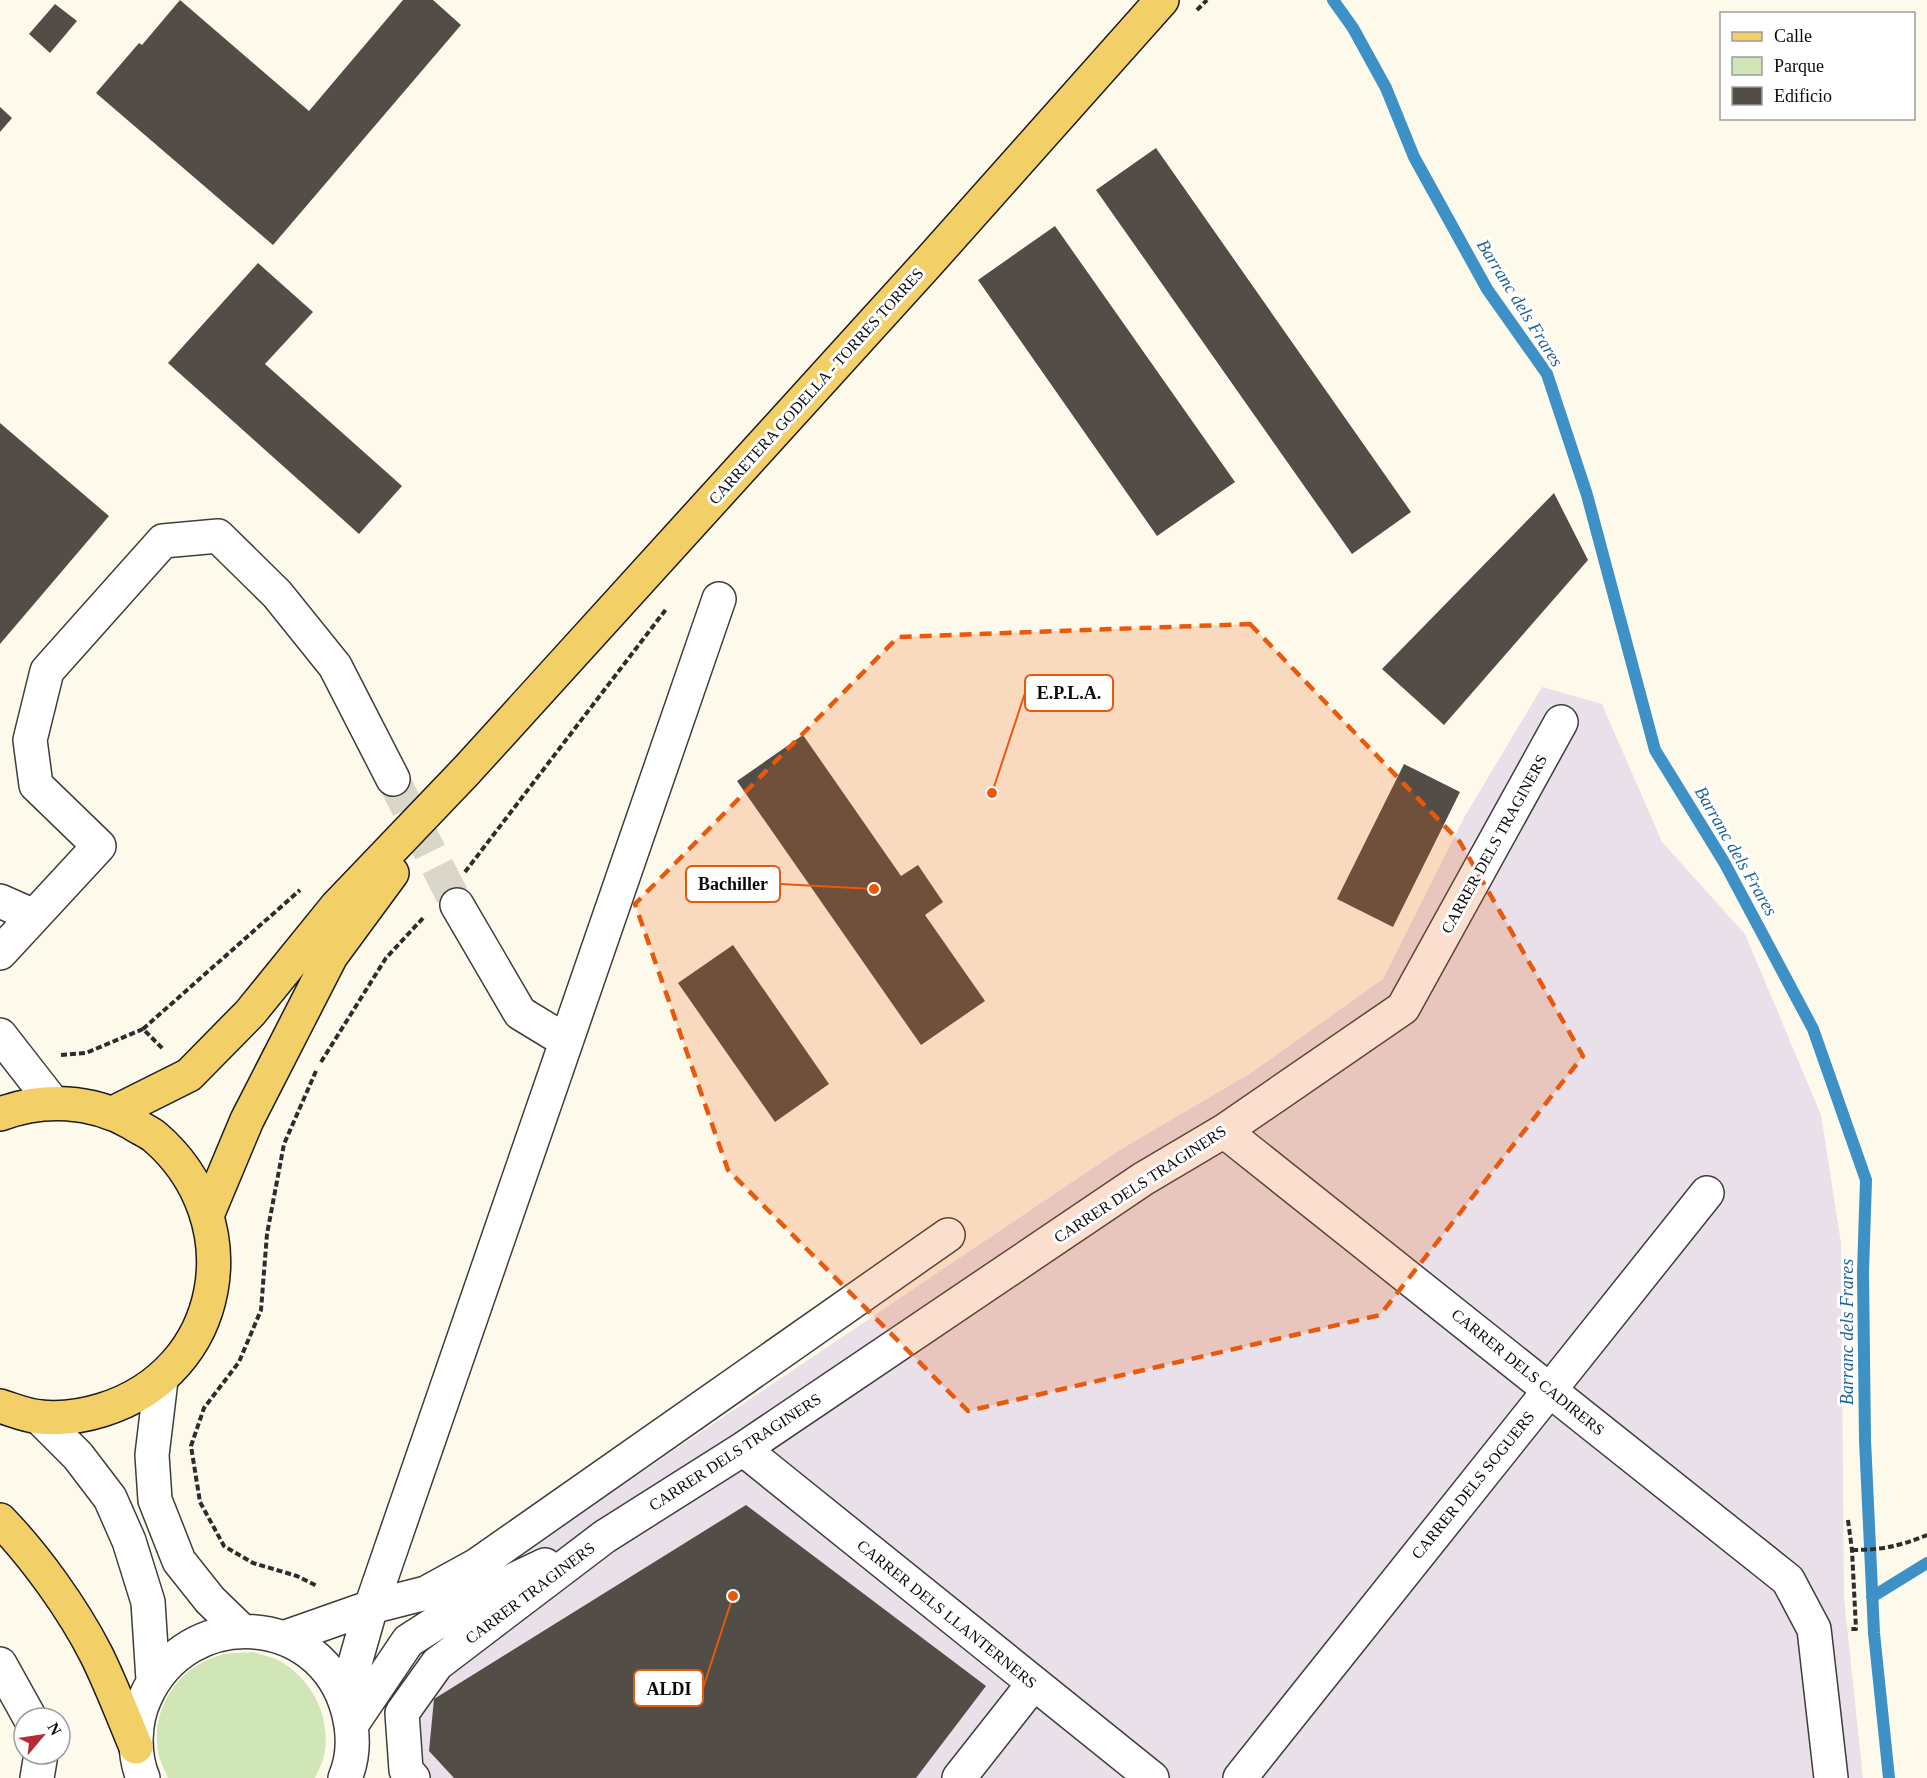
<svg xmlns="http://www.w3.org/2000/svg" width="1927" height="1778" font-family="'Times New Roman',serif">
	<rect width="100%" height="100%" fill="#fefaeb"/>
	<path fill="#e9e0ea" d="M1542 687 1602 704 1662 842 1745 934 1821 1115 1841 1243 1844 1598 1863 1778H398L402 1713 462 1593 1120 1150 1251 1073 1383 979 1465 816Z"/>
	<path fill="#d0e6b7" d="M253 1652C261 1655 272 1657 280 1661 313 1680 332 1719 324 1756 322 1764 318 1771 315 1778H168C165 1771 161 1764 159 1756 148 1710 179 1664 225 1654 234 1652 244 1653 253 1652Z"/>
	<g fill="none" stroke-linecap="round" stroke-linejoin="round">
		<path stroke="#3d91c6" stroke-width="12" d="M1333 0 1353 28 1386 88 1414 157 1487 289 1547 374 1587 495 1655 750 1724 862 1813 1029 1866 1180 1863 1272 1865 1440 1874 1633 1889 1778
			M1872 1597 1927 1563"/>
	</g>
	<path fill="#534d48" d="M180 0 309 111 403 0H433L461 25 273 245 96 93 139 43 142 45Z
		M55 4 77 21 50 53 29 34Z
		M0 107 12 118 0 132Z
		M1156 148 1411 512 1352 554 1096 190Z
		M1055 226 1235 482 1157 536 978 280Z
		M258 263 313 312 265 364 402 486 359 534 168 363Z
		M0 423 109 516 0 644Z
		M1554 493 1588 560 1444 725 1382 669Z
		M803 735 901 876 918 865 943 902 925 915 985 1001 921 1045 737 781Z
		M1404 764 1460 792 1393 927 1337 899Z
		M733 945 829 1084 775 1122 678 983Z
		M746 1505 986 1686 916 1778H454L429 1751 434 1699Z"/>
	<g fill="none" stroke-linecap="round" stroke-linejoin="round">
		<path stroke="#dad6c9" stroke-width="33" stroke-dasharray="33 16" stroke-linecap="butt" d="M393 779 457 905"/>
		<defs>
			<path id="minor" d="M0 901 34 916
				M457 905 520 1013 566 1041
				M0 953 99 846 36 785 30 740 47 671 163 541 218 536 277 594 335 666 393 779
				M0 1035 53 1103
				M1224 1131 1788 1580 1814 1629 1831 1778
				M161 1380 152 1455 155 1500 179 1561 210 1600 242 1631
				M39 1417 78 1456 110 1498 129 1541 148 1602 153 1680
				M743 1449 1152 1778
				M283 1638 371 1607 426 1593 477 1565 948 1235
				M0 1664 30 1718
				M345 1698 371 1607 719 599
				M352 1724 408 1641 475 1598 545 1565
				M37 1778 41 1754
				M143 1778C133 1754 134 1722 145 1698 187 1604 321 1611 348 1711 354 1734 354 1757 345 1778
				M413 1778 406 1770 402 1713 437 1664 604 1537 743 1449 1143 1179 1224 1131 1403 1008 1561 722
				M959 1778 1033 1684
				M1240 1778 1707 1193"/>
			<path id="major" d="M113 1113 189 1075 250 1013 336 907 467 770 926 265 1162 0
				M0 1114C44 1098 91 1100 132 1123 139 1128 149 1132 155 1137 251 1220 226 1372 102 1410 83 1416 61 1419 40 1417 27 1416 13 1410 0 1406
				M208 1213 247 1120 331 956 392 873
				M0 1520C35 1556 73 1609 96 1654 111 1684 123 1716 136 1747"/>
		</defs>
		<use href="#minor" stroke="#3e3e3e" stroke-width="36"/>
		<use href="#major" stroke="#1c1c1c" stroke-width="36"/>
		<path stroke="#2d2d2d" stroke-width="4" stroke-dasharray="6 3" stroke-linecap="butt" d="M1197 10 1207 0
			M465 872 667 608
			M143 1029 300 890
			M61 1055 86 1053 143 1029 163 1049
			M321 1062 386 958 424 917
			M316 1071 284 1144 267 1234 261 1310 239 1362 204 1408 191 1446 200 1502 224 1546 253 1563 297 1576 317 1586
			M1848 1520 1852 1550 1856 1629H1850
			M1852 1550C1882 1550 1900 1546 1927 1535"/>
		<use href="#minor" stroke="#fff" stroke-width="33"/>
		<use href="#major" stroke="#f2cf67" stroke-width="33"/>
	</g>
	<path fill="#e8590c" fill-opacity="0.2" stroke="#e8590c" stroke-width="4.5" stroke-dasharray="12 8" stroke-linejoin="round" d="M1250 624 1460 842 1583 1056 1380 1315 968 1411 728 1170 635 904 898 637Z"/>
	<g text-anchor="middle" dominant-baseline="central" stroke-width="6" stroke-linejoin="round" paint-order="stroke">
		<g font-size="16" fill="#0b0b0b" stroke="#fff">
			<text transform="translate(816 386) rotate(-48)">CARRETERA GODELLA - TORRES TORRES</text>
			<text transform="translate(1494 844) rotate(-61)">CARRER DELS TRAGINERS</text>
			<text transform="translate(1140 1184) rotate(-33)">CARRER DELS TRAGINERS</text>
			<text transform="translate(1528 1372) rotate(39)">CARRER DELS CADIRERS</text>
			<text transform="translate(735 1452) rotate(-33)">CARRER DELS TRAGINERS</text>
			<text transform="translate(1473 1485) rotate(-51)">CARRER DELS SOGUERS</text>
			<text transform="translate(530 1593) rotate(-37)">CARRER TRAGINERS</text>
			<text transform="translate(947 1614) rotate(39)">CARRER DELS LLANTERNERS</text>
		</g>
		<g font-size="18" font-style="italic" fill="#1b6296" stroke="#fff">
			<text transform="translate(1520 303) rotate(58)">Barranc dels Frares</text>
			<text transform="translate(1736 851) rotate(60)">Barranc dels Frares</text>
			<text transform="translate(1847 1332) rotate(-90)">Barranc dels Frares</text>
		</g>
	</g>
	<path fill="none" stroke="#e8590c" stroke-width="2" d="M992 793L1025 693M874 889L780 884M733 1596L703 1688"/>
	<g fill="#e8590c" stroke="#fff" stroke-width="2">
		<circle cx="992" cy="793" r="6"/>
		<circle cx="874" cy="889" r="6"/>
		<circle cx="733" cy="1596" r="6"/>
	</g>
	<g fill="#fff" stroke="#e8590c" stroke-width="2">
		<rect x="1025" y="675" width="88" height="36" rx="6"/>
		<rect x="686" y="866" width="94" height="36" rx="6"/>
		<rect x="634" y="1670" width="69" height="36" rx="6"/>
	</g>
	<g font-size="18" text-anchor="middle" font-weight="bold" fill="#0b0b0b">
		<text x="1069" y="699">E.P.L.A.</text>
		<text x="733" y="890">Bachiller</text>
		<text x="669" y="1695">ALDI</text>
	</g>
	<rect x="1720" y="12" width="195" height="108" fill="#ffffff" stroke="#9d9d9d" stroke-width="1.5"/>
	<rect x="1732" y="32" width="30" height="9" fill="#f2cf67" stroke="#9d9d9d" stroke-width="1.5"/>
	<text x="1774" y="42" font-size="18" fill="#0b0b0b">Calle</text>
	<rect x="1732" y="57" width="30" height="18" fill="#d0e6b7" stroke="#9d9d9d" stroke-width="1.5"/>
	<text x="1774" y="72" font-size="18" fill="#0b0b0b">Parque</text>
	<rect x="1732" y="87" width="30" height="18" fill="#534d48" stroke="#9d9d9d" stroke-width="1.5"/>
	<text x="1774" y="102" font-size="18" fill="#0b0b0b">Edificio</text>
	<g transform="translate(42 1736) rotate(61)"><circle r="28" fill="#ffffff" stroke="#9d9d9d" stroke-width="1.5"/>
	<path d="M0-4.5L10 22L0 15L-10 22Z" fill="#b42b33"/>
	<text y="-9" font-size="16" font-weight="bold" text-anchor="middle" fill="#0b0b0b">N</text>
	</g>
</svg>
